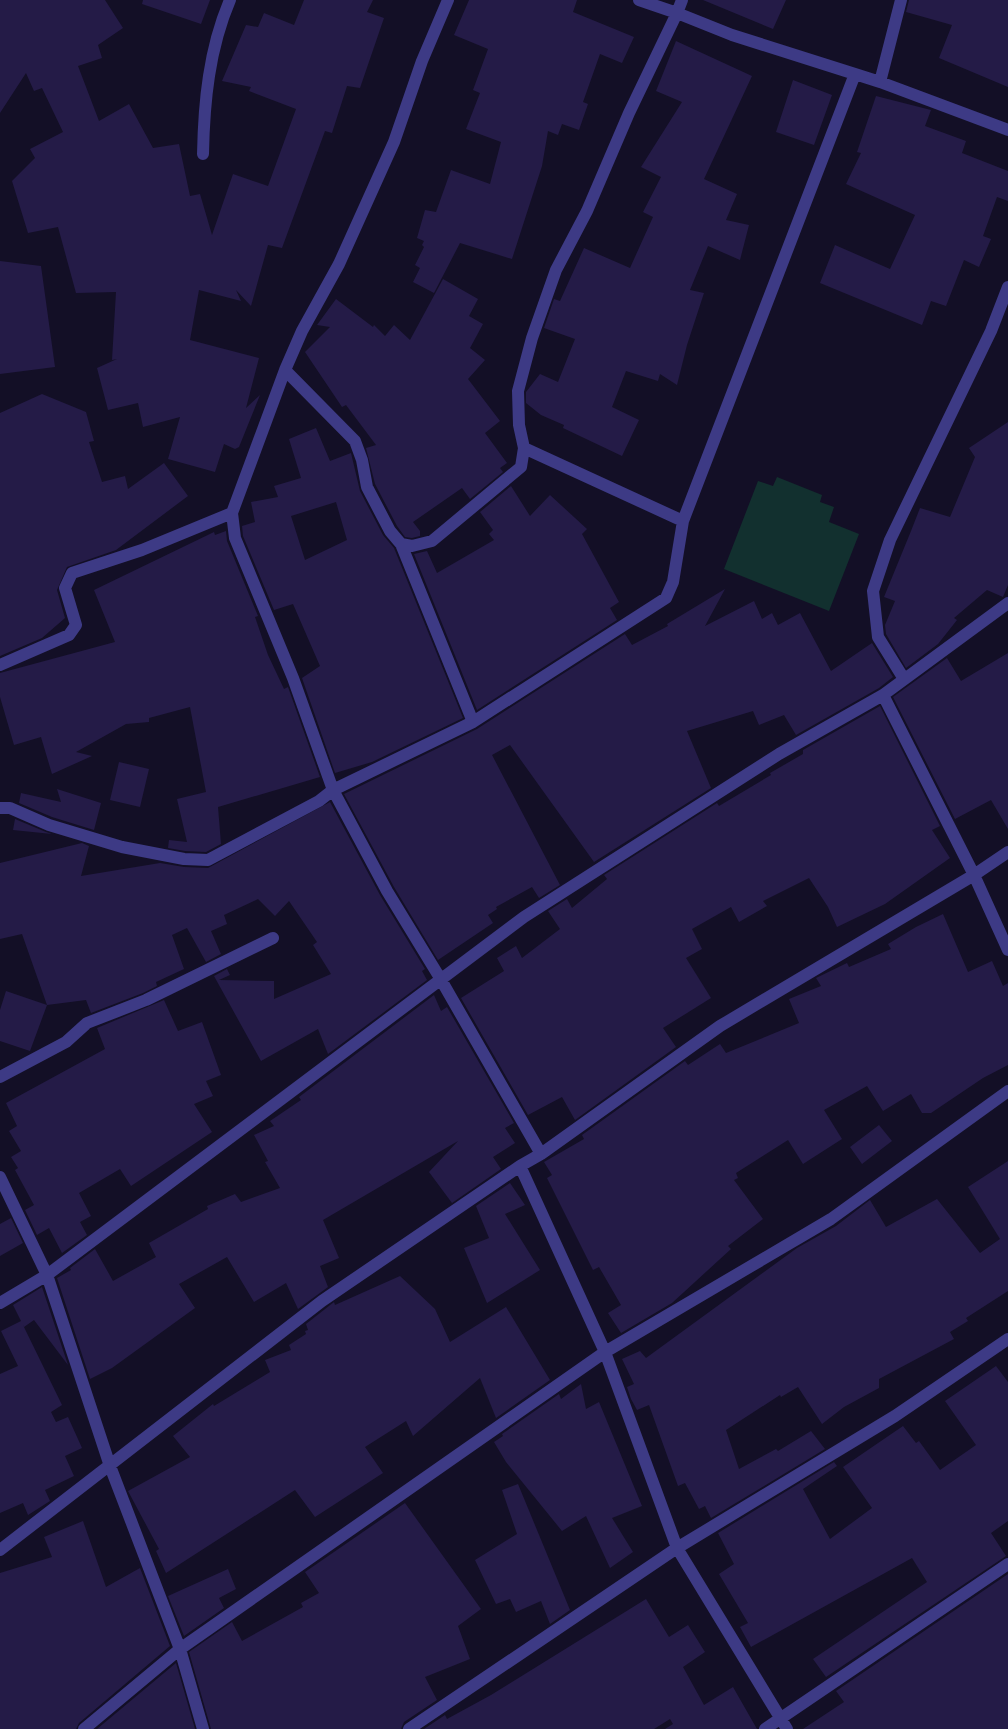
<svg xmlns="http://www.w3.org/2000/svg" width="1008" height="1729" font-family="'Varela Round',sans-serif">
	<rect width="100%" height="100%" fill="#130f26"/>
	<path fill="#12302f" d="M777 477 822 495 820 502 834 507 829 522 859 534 829 611 724 569 758 481 773 486Z"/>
	<path fill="#241b47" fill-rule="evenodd" d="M0 0H105L123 28 98 45 102 58 78 66 99 121 129 104 153 148 179 144 190 196 200 194 212 235 233 174 268 186 296 109 249 91 251 87 222 81 246 25 258 27 264 13 294 25 304 0H373L367 12 384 18 360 88 347 86 332 133 325 131 282 248 268 245 251 306 236 290 241 301 199 290 190 340 259 358 246 408 260 395 239 447 235 449 224 444 215 472 168 459 180 417 143 427 138 403 108 410 97 368 117 359 112 360 116 292 76 293 58 227 28 233 12 181 35 158 30 149 63 132 42 88 34 91 26 73 0 113Z
		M143 0H210L201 24 142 4Z
		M469 0H577L573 12 634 37 622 63 600 54 583 102 588 104 579 130 562 124 558 135 548 131 542 166 512 259 460 243 434 293 413 282 420 268 415 265 424 247 422 245 424 241 417 238 425 210 436 212 451 170 490 184 501 142 466 129 480 93 473 90 488 49 454 35Z
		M703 0H786L773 29Z
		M909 0H1008V87L939 58 952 25 906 12Z
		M676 41 752 76 704 179 737 194 726 220 749 225 740 260 708 246 690 290 704 293 687 345 677 385 660 374 658 381 626 371 612 407 639 420 622 456 563 428 564 425 541 415 526 403V392L540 374 558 382 575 339 544 328 554 299 560 301 584 248 630 268 653 217 643 212 661 177 641 167 682 102 656 91Z
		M793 80 832 95 814 145 776 132Z
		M876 96 931 110 925 126 966 141 962 153 1008 171V201L997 197 983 236 991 239 979 267 964 260 946 306 931 301 922 325 820 283 835 245 890 269 915 215 846 184 861 153 857 152Z
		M0 261 41 266 55 367 0 374Z
		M443 279 478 299 469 316 483 324 470 348 485 360 468 379 500 421 485 433 507 463 500 468 503 472 470 499 462 488 413 522 420 531V536L412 538 405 537 397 526 375 484 366 448 376 445 346 405 342 407 305 352 330 327 317 325 336 299 373 327 374 325 385 336 394 325 410 340Z
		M42 394 86 412 94 441 89 442 102 482 125 476 128 489 164 463 188 496 116 550 67 567 57 590 65 618 42 638 0 656V413Z
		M1008 422V585L1003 597 987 590 954 618 957 620 938 644 906 668 886 634 885 625 895 601 884 597 911 531 920 508 950 517 975 457 969 448Z
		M316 428 330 461 351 453 360 491 383 535 394 548 463 718 372 762 335 773 302 678 320 666 293 604 274 610 243 536 242 526 255 522 251 502 278 497 274 486 301 478 289 439ZM336 502 347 540 305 560 291 516Z
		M511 486 530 516 550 495 587 529 582 534 619 602 610 608 617 620 477 710 414 554 427 551 437 573 494 540 489 534 493 530 480 512Z
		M226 531 227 541 258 616 255 617 268 655 284 689 288 687 320 777 218 807 221 844 206 852 185 851 168 848 169 840 187 842 177 799 206 792 190 707 149 718V722L126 724 76 752 92 756 52 774 41 737 14 745 0 697V673L115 642 94 590 214 532 215 535Z
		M725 589 705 626 754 601 762 619 772 613 778 625 800 613 831 671 872 643 893 677 879 688 796 735 784 715 759 725 753 711 687 731 711 788 594 862 510 745 492 755 560 885 539 898 532 887 496 907 497 909 488 915 493 923 438 960 394 887 344 794 477 729 625 634 632 645 668 626 667 624Z
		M1008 653V829L991 800 955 819 893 697 947 658 961 681Z
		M880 706 940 826 932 830 950 858 885 904 837 927 828 907 809 878 763 901 767 906 739 922 731 907 692 929 702 949 686 958 711 998 663 1028 676 1047 575 1120 562 1097 528 1115 461 998 504 971 497 958 516 946 522 958 560 929 548 911 567 899 572 908 607 879 604 875 717 803 719 806 771 775 770 773 803 754V750Z
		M119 762 149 769 140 807 110 800Z
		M57 789 101 803 94 830 52 817 19 803 21 793 61 802Z
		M330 802 380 895 425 969 422 971 427 980 328 1054 318 1029 261 1061 214 976 227 969 230 975 219 980 274 981V999L331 974 313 945 317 942 289 901 275 916 258 899 224 915 227 924 211 931 221 954 206 962 187 928 172 935 184 969 156 982 157 986 143 993 91 1013 86 1000 47 1005 22 934 0 939V863L82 843 89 846 81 876 160 863 184 867 208 868Z
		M15 819 46 832 52 834 13 830Z
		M943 914 968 972 992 961 1003 986 1008 983V1065L983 1078 931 1113H922L911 1094 883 1111 867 1086 824 1110 842 1139 803 1164 788 1140 736 1173 738 1178 734 1180 763 1219 728 1246 731 1249 672 1303 621 1333 608 1313 621 1305 599 1267 593 1270 547 1178 552 1175 544 1162 584 1139 582 1135 685 1061 688 1065 720 1044 726 1053 799 1023 789 999 821 986 816 978 847 963 849 967 891 949 888 944 916 927Z
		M6 991 47 1005 30 1051 0 1041V1010Z
		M434 995 441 1011 447 1007 514 1123 505 1128 515 1143 493 1157 501 1169 452 1203 429 1172 458 1141 323 1220 339 1258 320 1266 328 1287 298 1309 286 1283 254 1302 227 1257 179 1284 195 1308 112 1368 90 1379 57 1278 71 1270 70 1268 95 1249 113 1281 156 1257 149 1243 208 1209 207 1206 235 1194 241 1202 280 1188 265 1162 268 1161 254 1135 274 1126 270 1121 301 1100 299 1097Z
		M164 1000 178 1031 202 1022 221 1075 206 1081 213 1096 194 1104 212 1132 131 1186 120 1169 79 1193 91 1216 80 1222 87 1235 62 1253 49 1228 37 1235 25 1210 34 1205 15 1170 18 1168 11 1157 21 1151 9 1131 17 1126 6 1103 105 1049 97 1028Z
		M879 1125 892 1141 862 1164 850 1147Z
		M1008 1161V1291L966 1318 968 1321 950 1332 954 1339 879 1379V1388L844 1407 822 1424 798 1387 781 1397 780 1395 726 1430 739 1469 776 1449 778 1451 811 1431 825 1449 711 1518 705 1506 699 1509 685 1483 678 1486 649 1405 637 1410 631 1399 627 1387 634 1384 622 1359 640 1351 646 1358 797 1248 836 1226 870 1200 886 1227 937 1199 980 1253 1000 1239 968 1187Z
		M510 1183 525 1205 505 1214 540 1270 487 1303 464 1248 489 1238 476 1206Z
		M11 1218 23 1243 0 1256V1224Z
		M400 1276 435 1309 450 1342 506 1307 550 1380 496 1418 480 1378 413 1436 406 1421 365 1447 383 1473 315 1517 295 1490 166 1573 156 1551 159 1549 128 1491 190 1457 173 1436 213 1404 214 1406 270 1372 265 1360 291 1350 289 1345 306 1334 305 1331 308 1330 306 1324 334 1302 335 1305Z
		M42 1287 68 1365 34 1320 24 1327 22 1323 62 1405 51 1412 56 1422 68 1417 82 1448 65 1456 74 1476 45 1490 50 1501 28 1515 23 1503 0 1513V1374L18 1366 1 1331 21 1321 13 1305Z
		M996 1366 1008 1382V1521L991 1533 1006 1556 826 1677 813 1659 927 1582 912 1558 751 1647 740 1627 748 1623 719 1574 734 1564 718 1533 834 1462 837 1466 803 1489 830 1539 872 1508 843 1467 903 1426 916 1443 919 1441 940 1470 976 1445 945 1401Z
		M581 1384 586 1409 599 1402 642 1506 612 1518 633 1552 610 1568 586 1516 562 1531 506 1462 494 1442 503 1436 502 1434 559 1394 561 1399Z
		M518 1484 570 1610 550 1624 541 1601 516 1612 510 1599 496 1604 475 1560 517 1534 502 1490Z
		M405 1503 481 1609 458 1626 470 1659 425 1677 437 1700 404 1722 401 1729H211L189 1652 232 1622 242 1641 303 1607 301 1603 319 1593 305 1572Z
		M83 1521 106 1587 140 1568 170 1646 79 1723 76 1729H0V1573L52 1557 44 1537Z
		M228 1569 236 1589 219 1598 224 1608 184 1636 168 1596Z
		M1008 1574V1729H803L844 1702 836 1691Z
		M646 1599 669 1637 688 1625 705 1652 683 1667 704 1705 733 1687 757 1729H665L673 1724 670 1719 654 1729H424L445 1715 447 1719 491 1695Z
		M176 1663 195 1729H97Z"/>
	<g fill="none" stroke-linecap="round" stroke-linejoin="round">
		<path stroke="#3d3a85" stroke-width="12" d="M448 0 422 61 394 142 339 264 302 331 285 370 232 513 235 538 293 678 333 790 387 891 440 978 541 1154
			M639 0 677 13 682 0
			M880 82 1008 130
			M203 154C204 102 209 49 230 0
			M285 370 355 441 362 460 367 487 390 531 401 544 412 546 432 541 521 467 524 448 519 425 518 391 532 338 556 270 587 211 629 113 677 13 732 35 855 74
			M524 448 683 521
			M401 544 473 722
			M0 665 69 635 76 625 65 588 72 573 142 550 232 513
			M904 679 878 637 873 591 890 540 991 331 1008 287
			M883 695 974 875 1008 950
			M0 808H10L49 825 122 847 184 859 208 860 319 801 333 790 473 722 666 598 673 582 683 521 855 74 880 82 901 0
			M0 1077 66 1042 87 1023 146 1000 273 938
			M520 1166 605 1352 677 1548 787 1729
			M0 1177 47 1275 110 1466 180 1649 203 1729
			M0 1303 47 1275 524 917 779 754 883 695 1008 603
			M0 1550 322 1301 520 1166 541 1154 720 1026 974 875 1008 852
			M84 1729 180 1649 605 1352 831 1219 1008 1091
			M409 1729 677 1548 895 1416 1008 1339
			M765 1729 1008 1564"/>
	</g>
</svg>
